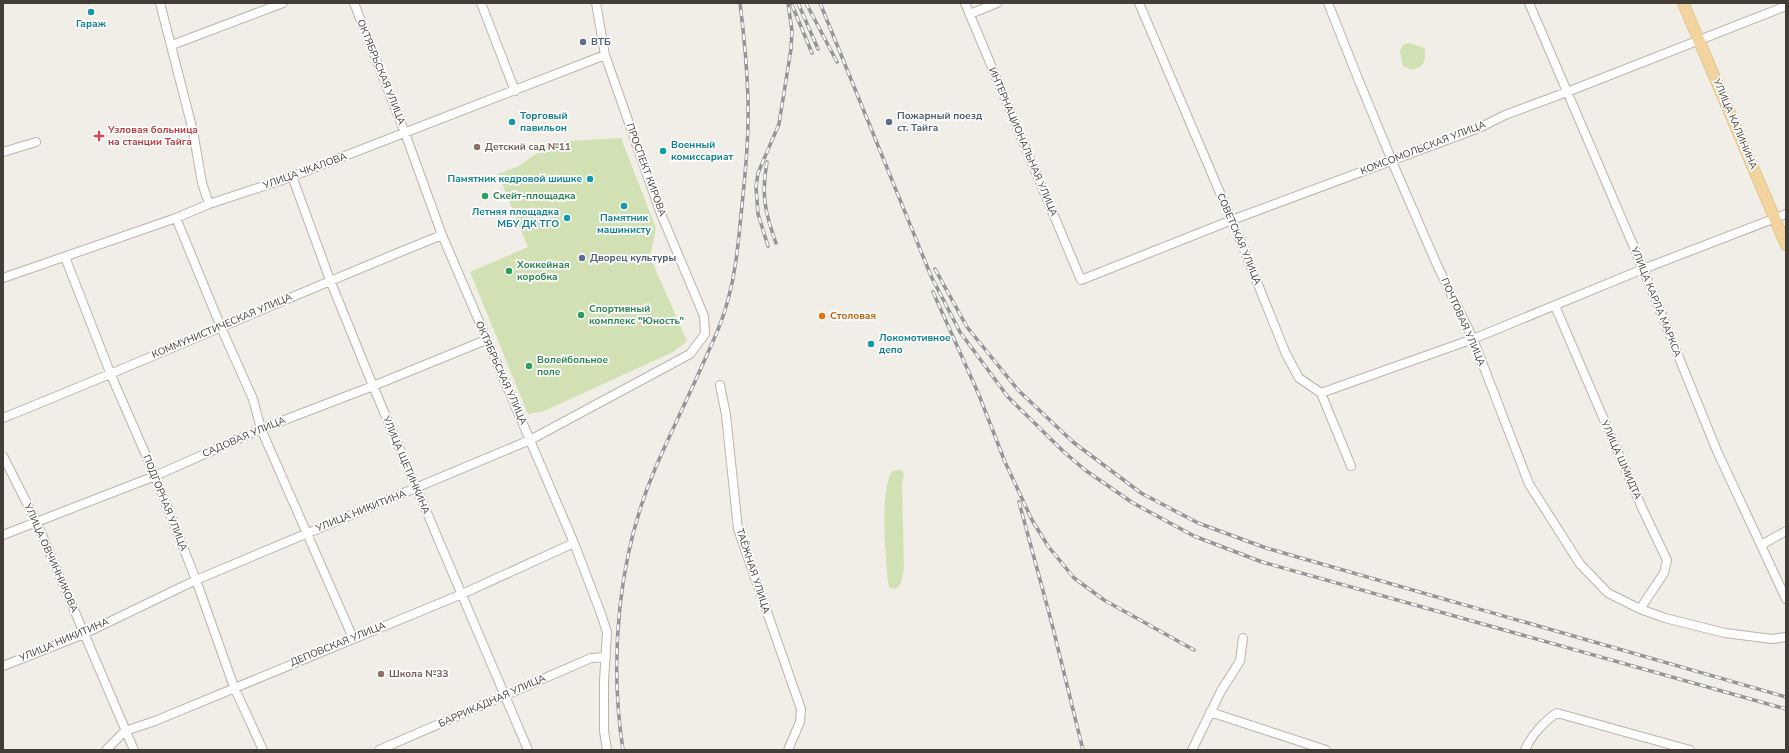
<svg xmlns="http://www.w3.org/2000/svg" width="1789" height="753" font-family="'Nunito Sans',sans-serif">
	<rect width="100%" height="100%" fill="#f1ede7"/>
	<path fill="#d1e1b4" d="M1409 43 1425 48C1426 62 1424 66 1412 70L1403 66 1400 51 1403 45Z
		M621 138 656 228 650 257 687 341 673 352 544 411 528 414 470 272 528 247 498 174 519 166 553 142Z
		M901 470 904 474 902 484 904 569 901 583 896 589 890 588 888 583C886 557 879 492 892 471Z"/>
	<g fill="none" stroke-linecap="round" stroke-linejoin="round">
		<defs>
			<path id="minor" d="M160 3 193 131 202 183 209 204
				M354 3 405 133 442 235 574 543 600 611 607 632 604 681V731L607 750
				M481 3 515 91
				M965 3 1081 280 1232 220 1479 128 1505 115 1567 92 1786 6
				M1139 3 1241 242 1286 354 1299 378 1321 393 1351 466
				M1328 3 1357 76 1397 173 1437 265 1473 339 1529 484 1580 564 1608 593 1640 609 1665 618 1725 633 1772 639 1786 637
				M1529 3 1636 252 1717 451 1786 599
				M970 14 997 3
				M172 45 283 3
				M3 152 36 142
				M292 176 330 280 373 386 528 750
				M176 218 223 332 253 399 261 429 353 638
				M65 257 111 375 155 476 196 580 234 687 263 750
				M3 278 176 218 209 204 288 178 605 55
				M1555 306 1643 510 1667 560 1664 573 1640 609
				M720 385 726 415 738 529 801 709 800 722 788 750
				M1321 393 1473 339 1643 269 1786 214
				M3 418C150 359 295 294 442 235
				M3 456 36 521 134 750
				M3 535 155 476 261 429 373 386 486 340
				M1761 545 1786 531
				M3 666 84 634 196 580 530 440 690 354 705 334 704 316 661 214 605 55 596 3
				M1210 712 1326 750
				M106 750 125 731 155 721 462 594 574 543
				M379 750 591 658 606 657
				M1192 750 1221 691 1240 661 1243 638
				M1525 750C1531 736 1544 721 1557 713L1690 750"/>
			<path id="major" d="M1683 3 1786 245"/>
		</defs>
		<use href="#minor" stroke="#bcb4aa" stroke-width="10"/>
		<use href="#major" stroke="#d6ae70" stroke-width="12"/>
		<use href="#minor" stroke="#fff" stroke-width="8"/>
		<use href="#major" stroke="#f3d39e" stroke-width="11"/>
		<defs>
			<path id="rail" d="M798 3 818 49
				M806 3 837 62
				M820 3 931 276 960 332 1008 397 1064 452 1085 470 1133 503 1194 536 1262 562 1786 709
				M792 5 812 53
				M767 162C761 194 765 213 776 243
				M768 246 758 214 756 187 758 173 779 124 791 49 792 31 788 3
				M935 269 967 327 1018 390 1073 442 1141 493 1198 523 1266 548 1786 697
				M933 292 979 395 1005 462 1032 520 1048 546 1074 578 1104 600 1194 650
				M1019 502 1052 624 1083 750
				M623 750C609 659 618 555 655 469 672 429 692 390 709 350 715 337 721 324 725 310 735 279 738 247 741 215 745 177 749 138 748 99 747 67 744 35 740 3"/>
		</defs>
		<use href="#rail" stroke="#959595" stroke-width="3.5"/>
		<use href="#rail" stroke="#fff" stroke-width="2" stroke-dasharray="6" stroke-linecap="butt"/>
	</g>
	<g fill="#0f9aa8" stroke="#fff" stroke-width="1.5">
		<circle cx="91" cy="12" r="4"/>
		<circle cx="512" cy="122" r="4"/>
		<circle cx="663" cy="151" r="4"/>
		<circle cx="590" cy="179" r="4"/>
		<circle cx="624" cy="206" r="4"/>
		<circle cx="567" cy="218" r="4"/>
		<circle cx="871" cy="344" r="4"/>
	</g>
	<g fill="#5c6f8a" stroke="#fff" stroke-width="1.5">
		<circle cx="583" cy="42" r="4"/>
		<circle cx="889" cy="122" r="4"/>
		<circle cx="582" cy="258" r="4"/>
	</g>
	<path fill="#e0444e" stroke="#fff" stroke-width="1.5" d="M97 130h4v4h4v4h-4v4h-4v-4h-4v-4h4z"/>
	<g fill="#8d6e63" stroke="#fff" stroke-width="1.5">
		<circle cx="477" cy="147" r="4"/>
		<circle cx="381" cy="674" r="4"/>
	</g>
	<g fill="#2e9e5b" stroke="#fff" stroke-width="1.5">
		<circle cx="485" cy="196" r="4"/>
		<circle cx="509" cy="271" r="4"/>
		<circle cx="581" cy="315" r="4"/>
		<circle cx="529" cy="366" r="4"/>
	</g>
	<circle fill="#e8710a" stroke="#fff" stroke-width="1.5" cx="822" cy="316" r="4"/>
	<g text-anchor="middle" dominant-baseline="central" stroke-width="3.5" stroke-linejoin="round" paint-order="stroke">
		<g font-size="10" font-weight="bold" fill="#0d838f" stroke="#fff" text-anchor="start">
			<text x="91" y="24" text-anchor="middle">Гараж</text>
			<text x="520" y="116">Торговый<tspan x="520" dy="12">павильон</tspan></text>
			<text x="671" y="145">Военный<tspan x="671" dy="12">комиссариат</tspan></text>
			<text x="582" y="179" text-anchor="end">Памятник кедровой шишке</text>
			<text x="559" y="212" text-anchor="end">Летняя площадка<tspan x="559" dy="12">МБУ ДК ТГО</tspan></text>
			<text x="624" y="218" text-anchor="middle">Памятник<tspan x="624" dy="12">машинисту</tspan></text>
			<text x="879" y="338">Локомотивное<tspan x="879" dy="12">депо</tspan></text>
		</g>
		<g font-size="10" font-weight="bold" fill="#4e5e75" stroke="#fff" text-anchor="start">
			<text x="591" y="42">ВТБ</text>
			<text x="897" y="116">Пожарный поезд<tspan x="897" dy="12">ст. Тайга</tspan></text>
			<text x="590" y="258">Дворец культуры</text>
		</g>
		<g font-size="10" fill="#433d37" stroke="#fff">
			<text transform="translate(381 72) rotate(68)">ОКТЯБРЬСКАЯ УЛИЦА</text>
			<text transform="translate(1735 124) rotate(67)">УЛИЦА КАЛИНИНА</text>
			<text transform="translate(1023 142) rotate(67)">ИНТЕРНАЦИОНАЛЬНАЯ УЛИЦА</text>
			<text transform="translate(1423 148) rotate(-21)">КОМСОМОЛЬСКАЯ УЛИЦА</text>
			<text transform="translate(646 170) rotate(70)">ПРОСПЕКТ КИРОВА</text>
			<text transform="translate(305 171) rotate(-20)">УЛИЦА ЧКАЛОВА</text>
			<text transform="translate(1239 239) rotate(67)">СОВЕТСКАЯ УЛИЦА</text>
			<text transform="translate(1656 302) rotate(68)">УЛИЦА КАРЛА МАРКСА</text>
			<text transform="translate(1463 322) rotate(66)">ПОЧТОВАЯ УЛИЦА</text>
			<text transform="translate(222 326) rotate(-23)">КОММУНИСТИЧЕСКАЯ УЛИЦА</text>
			<text transform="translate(501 373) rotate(66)">ОКТЯБРЬСКАЯ УЛИЦА</text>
			<text transform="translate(244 437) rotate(-23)">САДОВАЯ УЛИЦА</text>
			<text transform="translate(1621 460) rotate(66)">УЛИЦА ШМИДТА</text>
			<text transform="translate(406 465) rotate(67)">УЛИЦА ЩЕТИНКИНА</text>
			<text transform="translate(165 503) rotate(68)">ПОДГОРНАЯ УЛИЦА</text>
			<text transform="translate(361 511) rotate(-22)">УЛИЦА НИКИТИНА</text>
			<text transform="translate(51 558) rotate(66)">УЛИЦА ОВЧИННИКОВА</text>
			<text transform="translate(753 571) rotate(72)">ТАЁЖНАЯ УЛИЦА</text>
			<text transform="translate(64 640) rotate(-23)">УЛИЦА НИКИТИНА</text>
			<text transform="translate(338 644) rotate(-22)">ДЕПОВСКАЯ УЛИЦА</text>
			<text transform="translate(492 701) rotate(-24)">БАРРИКАДНАЯ УЛИЦА</text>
		</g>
		<g font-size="10" font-weight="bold" fill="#be3a42" stroke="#fff" text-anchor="start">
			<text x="108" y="130">Узловая больница<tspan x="108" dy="12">на станции Тайга</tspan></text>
		</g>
		<g font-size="10" font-weight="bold" fill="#785e54" stroke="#fff" text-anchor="start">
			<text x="485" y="147">Детский сад №11</text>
			<text x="389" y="674">Школа №33</text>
		</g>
		<g font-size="10" font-weight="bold" fill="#27864d" stroke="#fff" text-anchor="start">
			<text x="493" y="196">Скейт-площадка</text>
			<text x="517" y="265">Хоккейная<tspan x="517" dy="12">коробка</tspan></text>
			<text x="589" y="309">Спортивный<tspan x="589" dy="12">комплекс "Юность"</tspan></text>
			<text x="537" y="360">Волейбольное<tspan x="537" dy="12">поле</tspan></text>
		</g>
		<g font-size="10" font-weight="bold" fill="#c56008" stroke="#fff" text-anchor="start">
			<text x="830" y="316">Столовая</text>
		</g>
	</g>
	<rect width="1789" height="753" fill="none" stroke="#433d37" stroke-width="8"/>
</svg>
